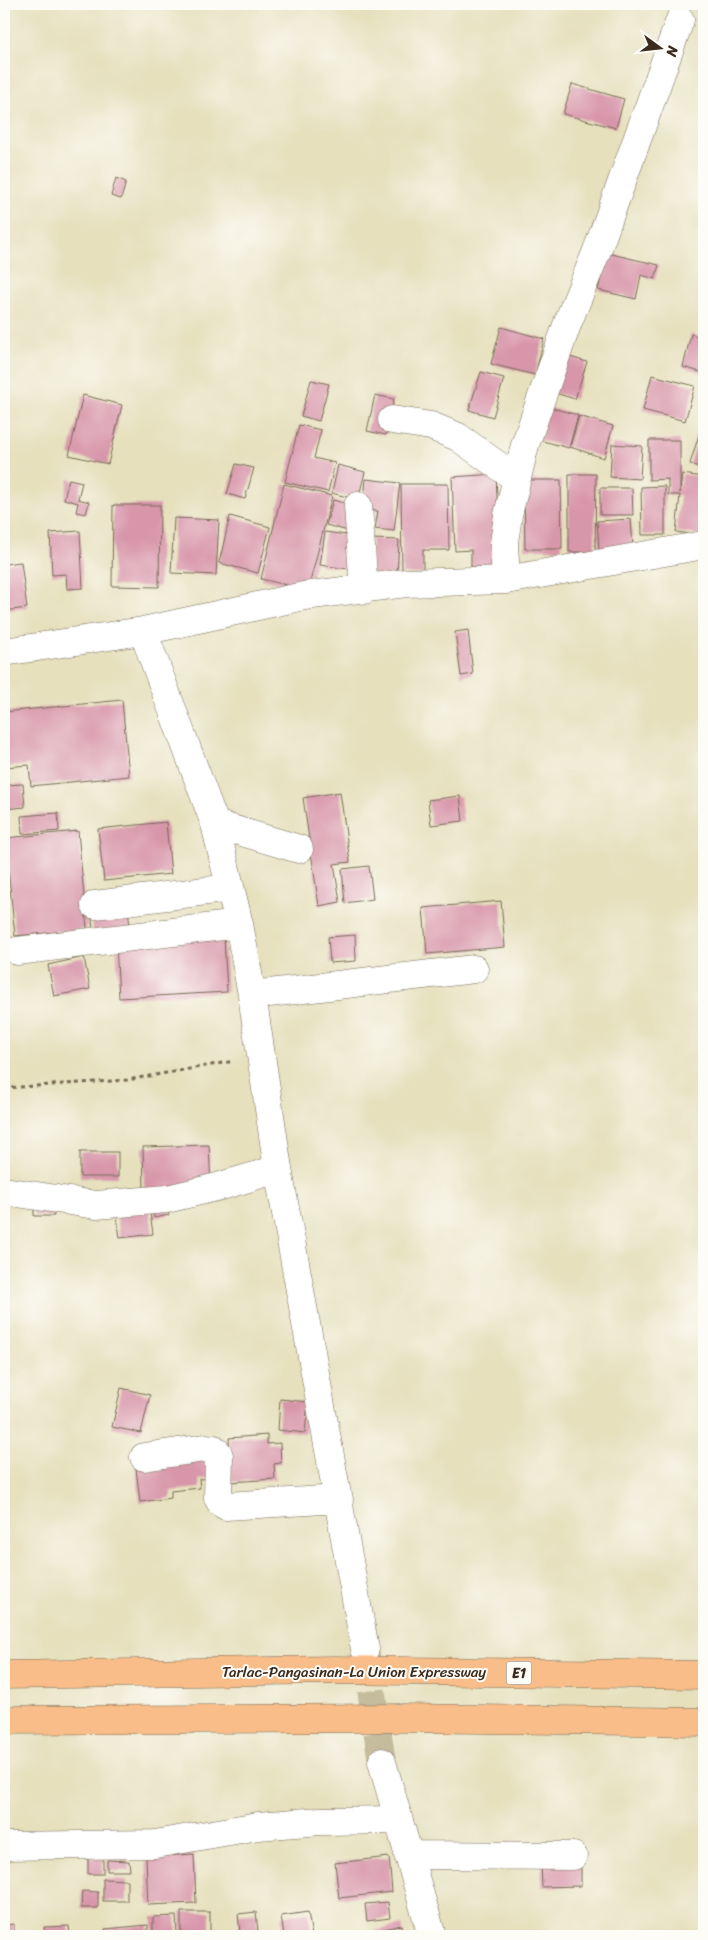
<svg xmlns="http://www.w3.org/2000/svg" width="708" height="1940" font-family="Sriracha,sans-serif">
	<rect width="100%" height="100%" fill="#fdfcf7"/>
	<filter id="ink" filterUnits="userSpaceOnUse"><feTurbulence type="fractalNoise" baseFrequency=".02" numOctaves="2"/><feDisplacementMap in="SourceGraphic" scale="10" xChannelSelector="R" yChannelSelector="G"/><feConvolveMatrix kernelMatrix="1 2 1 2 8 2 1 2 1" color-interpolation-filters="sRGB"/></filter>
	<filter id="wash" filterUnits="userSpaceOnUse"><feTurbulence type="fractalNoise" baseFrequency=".0096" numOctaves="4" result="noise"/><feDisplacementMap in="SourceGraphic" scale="20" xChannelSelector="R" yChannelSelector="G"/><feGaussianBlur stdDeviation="1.12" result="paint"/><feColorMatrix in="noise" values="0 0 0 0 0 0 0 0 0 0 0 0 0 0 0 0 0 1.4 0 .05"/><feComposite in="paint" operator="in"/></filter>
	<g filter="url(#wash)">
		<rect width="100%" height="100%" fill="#e6e0bd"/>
		<g id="blocks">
			<path fill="#d896aa" d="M572 84 624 99 616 128 563 114Z
				M116 178 126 182 121 199 111 196Z
				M607 253 659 265 655 279 641 275 636 299 598 290Z
				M501 327 544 339 535 375 491 364Z
				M691 334 704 338V373L683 367Z
				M563 355 587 362 575 399 552 392Z
				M481 372 504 378 493 417 469 410Z
				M652 375 695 386 685 421 643 410Z
				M311 380 329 384 319 421 301 416Z
				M83 395 122 405 108 464 69 455Z
				M375 395 394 399 386 435 367 431Z
				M548 407 578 415 569 448 539 440Z
				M579 416 613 426 604 458 570 447Z
				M704 418V469L690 464Z
				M299 425 321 430 314 458 335 463 328 492 285 482Z
				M649 440H680V493L682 474 704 477V500L700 535 676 532 680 495H668V479L649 480Z
				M612 444 642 446 640 479 610 477Z
				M236 464 254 468 245 499 227 494Z
				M338 465 365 472 358 500 332 493Z
				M496 474 500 566 471 567V550L455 551 452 477Z
				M569 474H596L595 552H569Z
				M69 479 82 482 78 499 89 502 86 514 76 512 78 503 64 499Z
				M366 479 400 483 394 531 375 529 378 511 363 510Z
				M524 480H561L562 549H525Z
				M284 484 332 496 308 590 261 579Z
				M401 484H448L449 550H423V574H402Z
				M665 486V535H642L641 487Z
				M600 488H632L633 515H600Z
				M333 500 355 506 348 531 326 525Z
				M113 505H160L159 587 112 586Z
				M230 516 270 527 258 573 219 563Z
				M174 518 219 520 216 575 171 573Z
				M631 519 633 547 599 550 597 521Z
				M80 531 83 588 67 589 66 574 52 575 50 533Z
				M325 532 354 536 349 569 320 565Z
				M372 539 399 540 397 576 371 575Z
				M21 562 27 608 4 611V564Z
				M468 630 473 674 461 676 455 632Z
				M122 700 129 776 31 786 29 765 4 767V712Z
				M23 784 25 807 4 809V785Z
				M340 792 350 862 334 864 340 902 319 906 303 798Z
				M460 796 463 821 431 825 428 800Z
				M58 813 59 831 22 834 21 816Z
				M166 822 171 874 104 881 98 829Z
				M78 831 87 929 15 936 5 838Z
				M369 866 373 899 345 903 342 869Z
				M501 901 505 947 427 954 423 908Z
				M128 906 130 928 93 931 91 909Z
				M355 935 356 961 330 963 328 937Z
				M224 938 227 992 119 998 116 944Z
				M84 957 90 989 54 996 48 965Z
				M209 1145 211 1187 144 1189 143 1147Z
				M80 1152H118V1177H80Z
				M167 1201 169 1215 154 1218 152 1204Z
				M53 1205 54 1216H34V1206Z
				M149 1205 153 1234 120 1238 116 1209Z
				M121 1388 150 1395 141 1433 112 1427Z
				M280 1399 308 1402 305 1433 278 1430Z
				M267 1435V1444L280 1443 281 1463 274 1464 275 1479 231 1482 229 1438Z
				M212 1453 214 1478 199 1479 200 1488 171 1491V1498L140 1502 135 1460Z
				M194 1854 196 1903 148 1905 146 1857Z
				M389 1857 392 1892 339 1898 335 1863Z
				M88 1858H103V1874H88Z
				M107 1860 129 1861 130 1871H107Z
				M541 1861H581V1886L542 1887Z
				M103 1879 127 1880V1901H103Z
				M82 1891 98 1892V1908H81Z
				M388 1902 390 1918 367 1921 365 1904Z
				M181 1912H210V1936H181Z
				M256 1912 258 1931 240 1933 238 1914Z
				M308 1912 312 1936H284L281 1916Z
				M176 1916 177 1936H153V1917Z
				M14 1924V1936H4V1925Z
				M148 1925V1936H106L105 1929Z
				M402 1925 404 1936H366L365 1933Z
				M69 1926 70 1936H45L44 1927Z
				M104 1933V1936H77V1935Z"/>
		</g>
	</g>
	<g filter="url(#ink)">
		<use href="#blocks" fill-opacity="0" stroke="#776a56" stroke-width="1"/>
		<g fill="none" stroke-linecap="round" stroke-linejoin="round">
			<path stroke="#c4bc9d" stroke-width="28" stroke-dasharray="28 14" stroke-linecap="butt" d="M365 1649 382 1762"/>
			<defs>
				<path id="minor" d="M392 420 431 426 458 437 517 479
					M358 506 364 590
					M506 580 504 543 508 515 525 445 568 322 598 248 680 20
					M143 631 215 824 239 924 252 995 278 1169 365 1649
					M4 652 143 631 304 596 406 583 506 580 704 545
					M215 824 299 849
					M95 905 230 888
					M17 951 239 924
					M252 995 474 969
					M4 1191 96 1205 167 1199 221 1186 278 1169
					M144 1457 205 1448 214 1449 218 1453 219 1456 218 1498 221 1503 226 1506 339 1499
					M382 1762 432 1936
					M4 1846 155 1844 258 1826 320 1821 398 1820
					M408 1855 573 1856"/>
				<path id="highway" d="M4 1675 334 1670 704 1675
					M4 1720 403 1718 704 1722"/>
			</defs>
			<use href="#minor" stroke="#776a56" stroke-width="29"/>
			<use href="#highway" stroke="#776a56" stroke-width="29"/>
			<path stroke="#776a56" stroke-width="3" stroke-dasharray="4 4" stroke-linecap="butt" d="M4 1088 127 1080 234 1061"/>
			<use href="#minor" stroke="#fff" stroke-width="28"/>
			<use href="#highway" stroke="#f8bd88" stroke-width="28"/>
		</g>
	</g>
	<g text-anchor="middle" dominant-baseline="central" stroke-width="4" stroke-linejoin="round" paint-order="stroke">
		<rect fill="#fdfcf7" stroke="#75695f" stroke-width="1" x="506.5" y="1661.5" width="25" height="23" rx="4"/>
		<g font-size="14" font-weight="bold" fill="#3b2a1e">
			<text x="519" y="1673">E1</text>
		</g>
		<g font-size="15" fill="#3b2a1e" stroke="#fdfcf7">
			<text x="354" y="1672">Tarlac-Pangasinan-La Union Expressway</text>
		</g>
	</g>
	<rect width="708" height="1940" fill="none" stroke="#fdfcf7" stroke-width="20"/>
	<g transform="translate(660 48) rotate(105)" stroke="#fdfcf7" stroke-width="4" paint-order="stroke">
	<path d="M0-4L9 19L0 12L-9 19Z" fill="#3b2a1e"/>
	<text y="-8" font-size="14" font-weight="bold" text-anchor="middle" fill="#3b2a1e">N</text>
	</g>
</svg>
